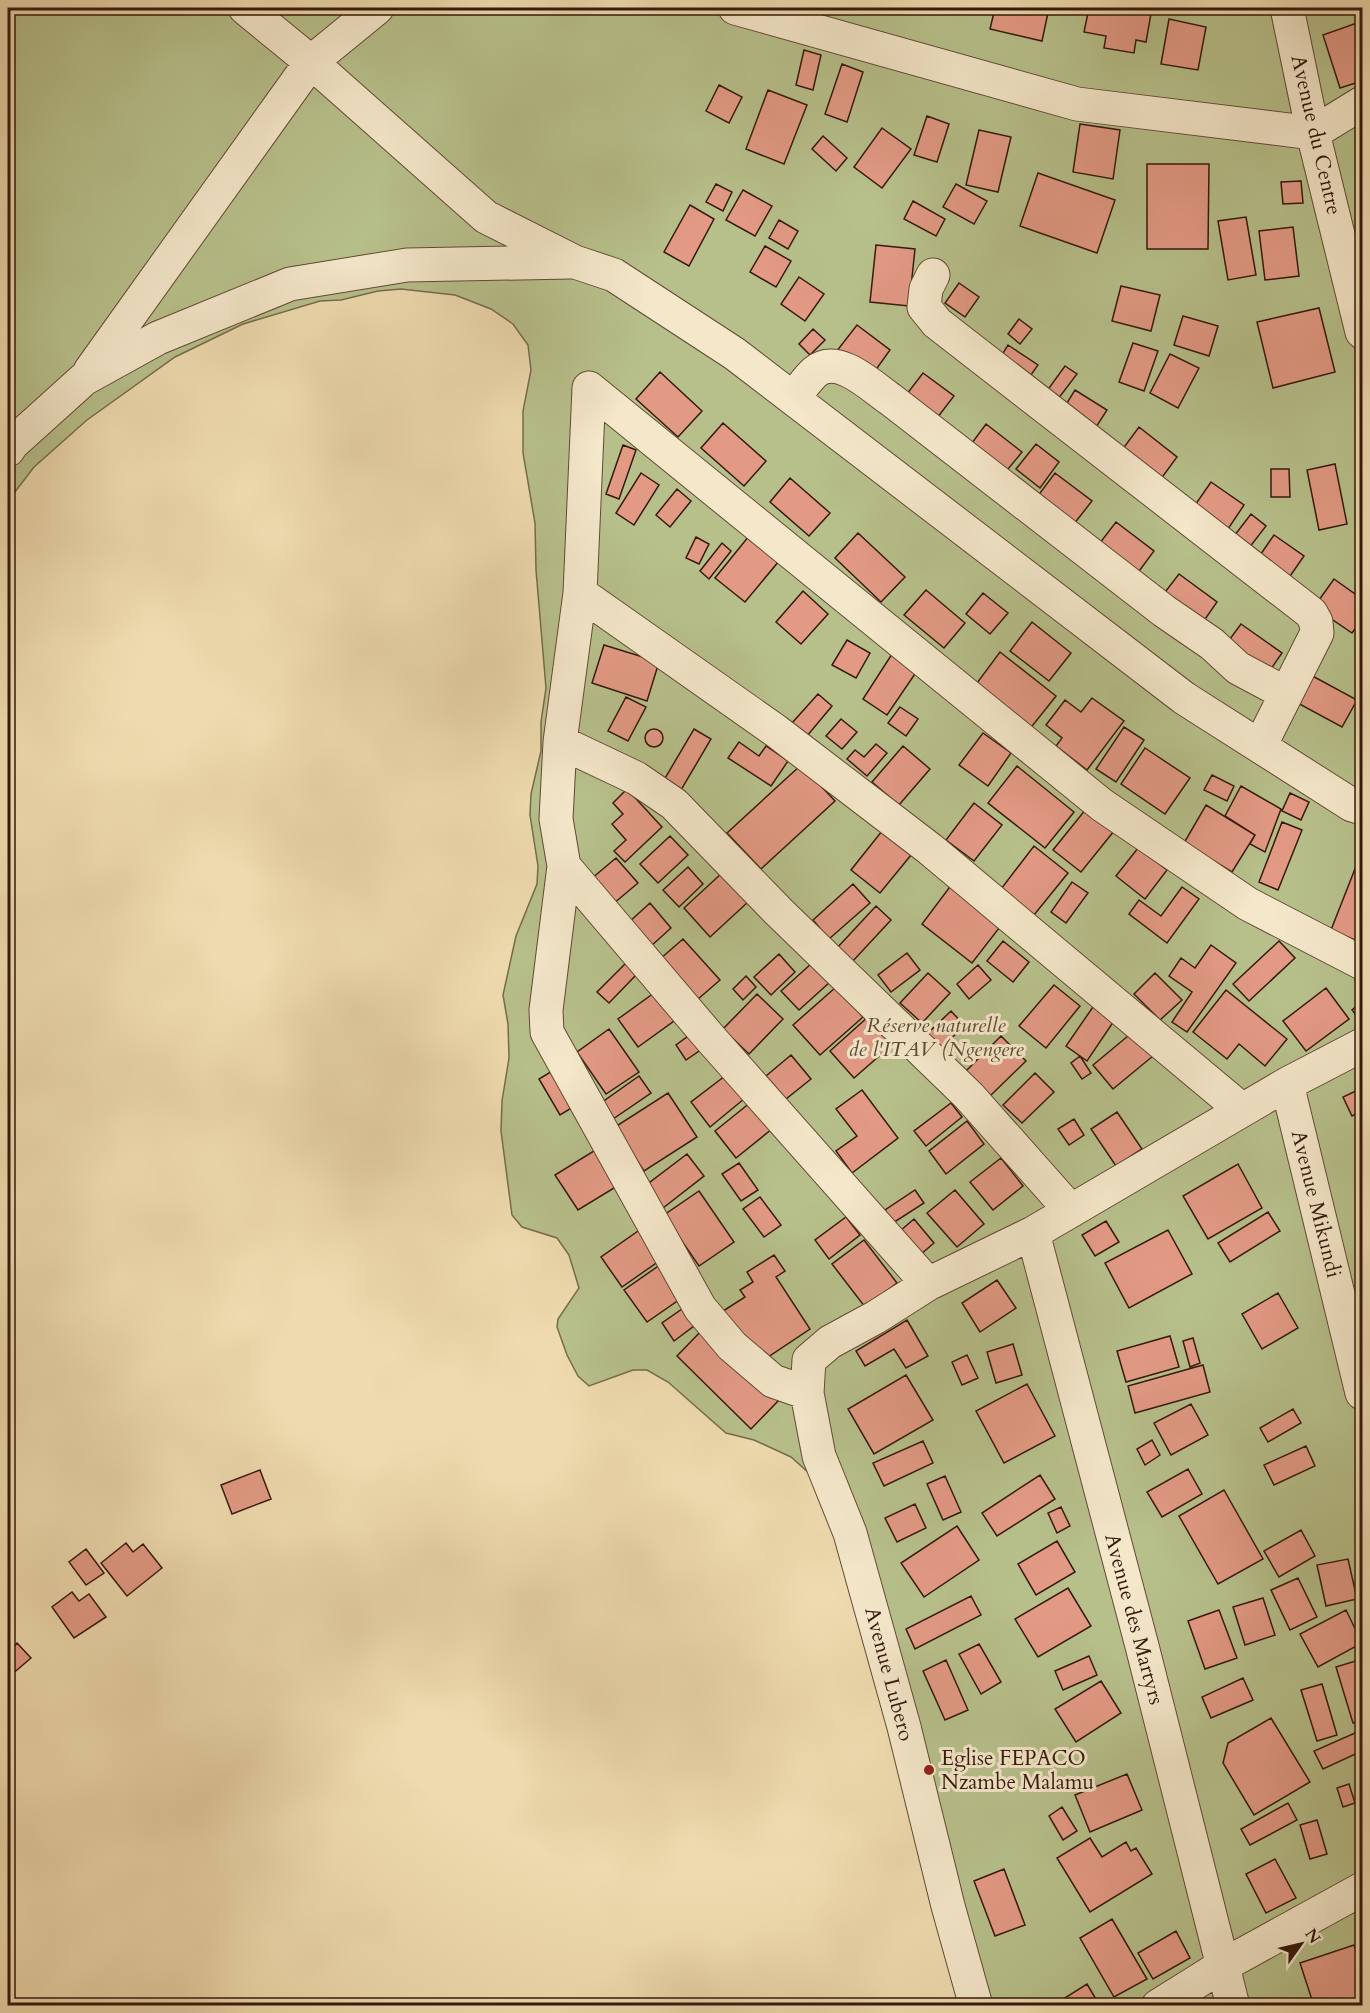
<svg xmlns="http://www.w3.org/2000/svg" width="1370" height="2013" font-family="Cardo,serif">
	<rect width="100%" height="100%" fill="#eedaae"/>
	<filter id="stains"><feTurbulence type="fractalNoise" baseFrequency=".00333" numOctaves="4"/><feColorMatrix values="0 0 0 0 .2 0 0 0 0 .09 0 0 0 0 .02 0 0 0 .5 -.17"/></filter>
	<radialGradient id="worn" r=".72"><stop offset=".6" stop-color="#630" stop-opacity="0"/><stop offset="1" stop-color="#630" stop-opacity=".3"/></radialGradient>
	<path fill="#b7c08b" stroke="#766c4c" stroke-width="1.5" d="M8 8H1362V2005H967L839 1534 810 1474 791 1457 754 1440 726 1433 668 1382 647 1370H633L589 1386 578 1376 567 1355 557 1327 558 1319 579 1288 569 1255 557 1238 522 1227 512 1215 501 1131 502 1101 509 1058 508 1024 503 995 516 936 537 884 538 866 530 815 531 794 541 751V722L546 688 536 570 535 523 523 453V411L531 370 528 345 513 324 491 309 455 295 401 289 378 291 341 300 320 301 243 324 175 357 87 420 34 467 8 501Z"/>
	<path fill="#e39a85" stroke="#35190c" stroke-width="1.5" d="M995 8H1049L1042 41 990 29Z
		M1089 8H1152L1146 42 1136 40 1134 53 1104 48 1106 36 1084 32Z
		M1169 19 1206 27 1198 70 1161 64Z
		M1357 23 1362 40V81L1340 88 1323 35Z
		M804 50 821 55 813 90 796 85Z
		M842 64 863 72 847 122 825 114Z
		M719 85 742 97 729 123 706 111Z
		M768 90 807 105 784 164 746 149Z
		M927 116 949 124 937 162 914 155Z
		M1080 124 1120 130 1113 179 1073 172Z
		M882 128 911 149 882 188 854 167Z
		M979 130 1011 137 998 192 966 185Z
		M823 136 847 158 836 171 812 149Z
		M1147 164H1209L1208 249H1147Z
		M1038 173 1115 200 1097 253 1020 226Z
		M1301 181 1303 203 1283 204 1281 182Z
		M716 184 732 192 723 211 706 202Z
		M956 184 987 201 974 224 943 207Z
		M743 190 772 206 755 236 726 220Z
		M913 201 945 219 936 236 904 219Z
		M690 205 714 219 689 266 664 252Z
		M1246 217 1256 275 1228 280 1218 221Z
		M779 220 798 231 788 249 769 238Z
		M1293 227 1299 276 1265 280 1259 231Z
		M876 245 915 249 909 306 870 302Z
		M765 246 791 261 776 287 750 272Z
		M799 277 824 294 805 321 781 304Z
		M959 283 979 297 965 317 945 303Z
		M1121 286 1160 295 1151 331 1112 321Z
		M1319 308 1335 372 1273 388 1257 322Z
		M1183 316 1218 326 1209 356 1174 345Z
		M1019 319 1032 329 1020 344 1008 334Z
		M857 325 890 350 870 378 836 352Z
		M813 329 825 340 810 355 799 344Z
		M1133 343 1158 351 1144 391 1119 382Z
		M1008 345 1038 365 1026 382 997 363Z
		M1170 354 1199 368 1178 408 1150 393Z
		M1065 366 1077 374 1055 403 1044 395Z
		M660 372 702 411 678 437 636 399Z
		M923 373 954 396 934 422 903 399Z
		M1075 390 1107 410 1093 432 1062 411Z
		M723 423 766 461 744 486 701 448Z
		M986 424 1022 452 1004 474 969 447Z
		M1139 427 1177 457 1158 483 1119 454Z
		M1036 444 1059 462 1040 488 1016 469Z
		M623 445 636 450 619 499 606 494Z
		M1335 464 1347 524 1319 530 1307 470Z
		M1271 469H1289L1290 497H1271Z
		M641 473 659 485 634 525 616 513Z
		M1055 473 1092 501 1070 529 1034 501Z
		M790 478 830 513 809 536 770 502Z
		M1211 482 1244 505 1224 535 1191 511Z
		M677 489 691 501 670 527 656 515Z
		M1251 514 1266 526 1246 552 1231 540Z
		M1116 522 1154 551 1134 578 1096 548Z
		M858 533 905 577 881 602 835 558Z
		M1274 535 1304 556 1286 582 1256 561Z
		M749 536 779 561 745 602 715 578Z
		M696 537 709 544 699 564 686 558Z
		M722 543 731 551 709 579 700 571Z
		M1179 574 1217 602 1201 625 1162 596Z
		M1334 579 1362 599V619L1352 633 1314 607Z
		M926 590 965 623 944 648 904 615Z
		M803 591 828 614 801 644 776 622Z
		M983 593 1008 613 990 634 966 614Z
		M1032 622 1071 653 1049 681 1010 651Z
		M1241 624 1282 653 1266 676 1224 647Z
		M847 640 870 653 856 678 832 665Z
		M604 645 659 662 647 701 592 683Z
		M1000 652 1056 696 1029 730 974 687Z
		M892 654 917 671 887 715 863 699Z
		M1307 673 1357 700 1342 727 1292 700Z
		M818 694 832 706 807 736 792 723Z
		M626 697 646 707 628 741 608 731Z
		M1092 698 1124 721 1087 770 1056 746 1062 738 1046 725 1065 700 1081 712Z
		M900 707 918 719 906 736 888 723Z
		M841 719 857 732 842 749 826 736Z
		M1124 727 1144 740 1116 782 1096 769Z
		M694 729 711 739 681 790 664 780Z
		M645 738a9 9 0 1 1 18 0a9 9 0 1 1-18 0Z
		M983 733 1011 753 988 786 959 765Z
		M739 742 759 756 766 746 788 761 771 786 728 758Z
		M876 744 887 753 867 776 847 759 855 750 864 757Z
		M903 746 930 769 899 805 872 782Z
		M1145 748 1190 778 1165 814 1121 784Z
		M801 765 835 801 761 869 727 833Z
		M1017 766 1074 812 1045 848 988 803Z
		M1212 775 1234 786 1227 801 1204 790Z
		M1241 786 1281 809 1265 852 1250 844 1255 835 1225 816Z
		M627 789 662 827 625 862 614 851 626 840 612 824 623 814 613 803Z
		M1290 793 1309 802 1301 820 1282 811Z
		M974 803 1002 825 974 861 946 840Z
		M1206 805 1255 835 1232 872 1184 843Z
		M1086 809 1114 831 1081 872 1053 850Z
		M1282 822 1302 830 1278 890 1259 882Z
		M882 831 911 855 880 893 851 870Z
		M670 836 688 855 658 883 640 864Z
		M1034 846 1068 873 1034 915 1001 889Z
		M1138 848 1167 870 1145 899 1116 876Z
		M1362 851V943L1331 930Z
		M616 858 638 883 613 904 591 879Z
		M688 867 703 884 679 907 663 890Z
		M722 873 748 902 710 937 684 908Z
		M1072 882 1088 893 1066 923 1051 912Z
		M853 884 870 903 829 939 813 920Z
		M952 884 1003 923 972 963 922 924Z
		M1182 887 1199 899 1167 943 1129 914 1139 900 1161 916Z
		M650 903 671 928 650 947 628 923Z
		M876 906 891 920 852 962 837 948Z
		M683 939 720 980 697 1000 660 959Z
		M1003 941 1029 962 1013 982 987 961Z
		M1279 941 1295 958 1249 1001 1233 984Z
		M1211 945 1236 963 1187 1032 1172 1022 1192 992 1169 976 1181 958 1195 968Z
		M907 953 920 970 891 992 878 975Z
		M779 954 795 972 771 995 754 977Z
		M626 963 637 974 609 1003 597 992Z
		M812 963 830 982 799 1010 781 991Z
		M978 965 991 980 969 999 957 984Z
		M928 973 950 993 922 1023 900 1003Z
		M1155 973 1182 1000 1160 1020 1134 994Z
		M746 976 756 987 743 1000 733 989Z
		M1054 985 1080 1006 1046 1048 1019 1026Z
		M836 987 863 1017 820 1055 793 1025Z
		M1326 988 1349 1019 1306 1051 1283 1021Z
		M1226 990 1287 1039 1265 1066 1239 1044 1227 1059 1193 1032Z
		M654 993 674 1021 638 1047 618 1019Z
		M757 994 783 1019 749 1054 723 1029Z
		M1362 1002V1023L1352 1010Z
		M1095 1004 1116 1018 1087 1061 1066 1046Z
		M951 1011 965 1026 940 1048 927 1034Z
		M869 1016 893 1044 854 1078 830 1051Z
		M609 1029 639 1072 606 1094 577 1052Z
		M1134 1031 1153 1056 1113 1089 1093 1065Z
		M691 1034 702 1049 686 1060 676 1045Z
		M1001 1036 1026 1061 988 1098 964 1073Z
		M791 1055 811 1079 786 1099 766 1076Z
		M1080 1056 1091 1073 1082 1079 1071 1063Z
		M557 1068 578 1104 560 1115 539 1079Z
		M1035 1073 1054 1092 1022 1123 1003 1105Z
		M639 1076 651 1093 613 1119 601 1103Z
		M725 1076 744 1099 710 1127 691 1102Z
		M1362 1088V1111L1352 1116 1343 1097Z
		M862 1090 898 1138 852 1173 836 1151 857 1136 836 1109Z
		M668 1093 697 1137 644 1171 615 1127Z
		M751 1102 772 1129 736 1158 715 1131Z
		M951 1103 962 1117 926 1146 914 1131Z
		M1117 1112 1142 1149 1116 1166 1091 1129Z
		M1074 1119 1084 1135 1069 1145 1058 1129Z
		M967 1121 984 1144 946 1174 929 1151Z
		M597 1149 619 1185 578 1210 555 1175Z
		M687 1154 704 1176 663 1208 645 1186Z
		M1001 1158 1023 1186 993 1210 970 1182Z
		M739 1163 758 1190 741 1201 722 1174Z
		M1238 1164 1262 1208 1208 1239 1183 1196Z
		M915 1190 924 1203 893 1223 885 1210Z
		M955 1190 984 1224 957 1247 927 1213Z
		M699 1191 734 1242 699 1266 664 1215Z
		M760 1197 781 1225 764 1237 743 1209Z
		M1268 1212 1280 1231 1230 1262 1218 1243Z
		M846 1217 860 1235 829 1259 815 1240Z
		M914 1219 934 1243 920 1255 900 1231Z
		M1106 1221 1119 1242 1095 1256 1082 1235Z
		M641 1229 662 1259 622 1287 601 1257Z
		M1168 1230 1192 1274 1129 1308 1105 1263Z
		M864 1240 897 1283 865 1307 832 1264Z
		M774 1255 785 1271 776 1277 810 1329 765 1359 720 1313 745 1297 740 1290 753 1282 747 1272Z
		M664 1262 686 1295 647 1322 624 1290Z
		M997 1280 1016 1308 980 1332 962 1303Z
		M1278 1293 1298 1328 1262 1349 1242 1314Z
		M682 1309 694 1326 674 1341 662 1323Z
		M907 1320 928 1356 906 1368 894 1349 865 1366 856 1351Z
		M705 1327 779 1400 751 1429 677 1356Z
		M1170 1336 1179 1367 1126 1382 1117 1351Z
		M1193 1338 1200 1363 1190 1367 1183 1341Z
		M1013 1344 1022 1375 996 1383 987 1352Z
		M967 1355 978 1378 962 1385 952 1362Z
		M1203 1365 1210 1392 1135 1413 1128 1386Z
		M906 1375 933 1420 874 1454 848 1409Z
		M1027 1384 1055 1436 1004 1463 976 1411Z
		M1191 1404 1208 1435 1171 1455 1154 1423Z
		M1293 1409 1301 1423 1268 1442 1260 1428Z
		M1152 1440 1160 1455 1145 1465 1137 1449Z
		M923 1441 933 1463 884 1486 873 1463Z
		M1306 1446 1315 1466 1274 1485 1264 1465Z
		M1188 1469 1202 1494 1162 1517 1147 1492Z
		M260 1470 271 1499 232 1514 221 1485Z
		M1040 1475 1055 1499 997 1536 982 1513Z
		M945 1476 961 1512 943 1520 927 1484Z
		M1224 1490 1263 1559 1218 1584 1179 1516Z
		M915 1504 926 1528 897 1542 885 1518Z
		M1061 1507 1070 1526 1057 1533 1048 1513Z
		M957 1526 979 1560 924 1597 901 1563Z
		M1301 1530 1315 1556 1279 1577 1264 1551Z
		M1057 1541 1075 1572 1036 1595 1018 1564Z
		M126 1543 133 1552 143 1544 162 1568 127 1596 101 1563Z
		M86 1549 104 1573 86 1585 69 1562Z
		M1348 1559 1357 1599 1326 1606 1317 1565Z
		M1298 1578 1317 1617 1290 1630 1271 1590Z
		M1068 1588 1091 1626 1038 1657 1015 1619Z
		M72 1592 79 1601 89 1594 106 1617 74 1638 52 1607Z
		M971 1596 981 1615 915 1649 906 1629Z
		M1263 1598 1275 1635 1245 1645 1233 1607Z
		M1219 1610 1237 1658 1205 1669 1188 1621Z
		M1346 1610 1362 1643 1318 1667 1300 1634Z
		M17 1643 31 1658 10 1676 8 1673V1652Z
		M979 1644 1001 1682 981 1694 959 1654Z
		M1089 1656 1097 1675 1063 1690 1055 1671Z
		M1362 1659V1720L1353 1723 1336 1667Z
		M946 1660 968 1710 945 1720 923 1671Z
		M1243 1678 1253 1700 1211 1718 1202 1697Z
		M1101 1681 1121 1713 1076 1742 1055 1709Z
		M1322 1684 1337 1735 1317 1741 1301 1690Z
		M1271 1718 1310 1782 1254 1815 1223 1763 1228 1743Z
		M1362 1730V1751L1323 1769 1314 1751Z
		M1362 1756V1776L1356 1759Z
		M1127 1774 1142 1810 1090 1832 1075 1795Z
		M1349 1784 1355 1803 1343 1807 1337 1788Z
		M1288 1803 1297 1820 1250 1845 1241 1829Z
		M1062 1807 1077 1831 1063 1840 1049 1816Z
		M1317 1820 1327 1854 1310 1859 1300 1825Z
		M1090 1838 1102 1857 1126 1842 1131 1851 1136 1848 1152 1874 1090 1912 1057 1858Z
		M1275 1859 1296 1898 1266 1913 1246 1874Z
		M1004 1869 1025 1925 995 1936 974 1881Z
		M1112 1919 1147 1979 1114 1997 1080 1938Z
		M1176 1931 1190 1958 1153 1979 1138 1953Z
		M1354 1945 1362 1970V1996L1334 2006H1314L1300 1963Z
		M1087 1984 1100 2006H1052Z"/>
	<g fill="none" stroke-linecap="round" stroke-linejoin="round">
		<defs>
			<path id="minor" d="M245 8 311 62 486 217 575 262 614 275 735 354 1184 698 1352 805 1362 808
				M735 8 1077 104 1313 133 1362 103
				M1287 8 1313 133 1362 332
				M933 275 926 289 924 307 937 323 1311 613 1316 622 1317 633 1260 746
				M90 371 311 62 377 8
				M589 388 580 593 560 742 556 819 564 866 546 1010 547 1032 700 1308 732 1346 773 1381 807 1393
				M589 388 1102 805 1248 904 1362 963
				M793 398C800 390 807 379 815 372 838 353 871 386 890 399L1164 611 1212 644 1238 668 1285 693
				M8 450 12 444 84 379 158 338 290 284 407 265 570 262
				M580 593 776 731 930 849 1242 1110
				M560 742 636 778 674 804 779 912 969 1096 1071 1211
				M564 866 711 1039 928 1284
				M1287 1084 1362 1393
				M1033 1233 1142 1646 1233 2006
				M976 2006 948 1906 904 1727 850 1533 819 1456 807 1393 809 1360 830 1342 876 1317 928 1284 1033 1233 1287 1084 1362 1045
				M1158 2006 1222 1966 1362 1889"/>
		</defs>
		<use href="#minor" stroke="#634934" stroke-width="35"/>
		<use href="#minor" stroke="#f4e7ca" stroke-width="33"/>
	</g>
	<circle fill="#8f2418" stroke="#f4e7ca" stroke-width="2" cx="929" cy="1770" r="6"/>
	<g text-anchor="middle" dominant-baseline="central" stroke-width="6" stroke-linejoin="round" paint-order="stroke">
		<g font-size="21" fill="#35190c" stroke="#f4e7ca">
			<text transform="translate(1316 135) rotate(77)">Avenue du Centre</text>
			<text transform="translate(1316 1204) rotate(76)">Avenue Mikundi</text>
			<text transform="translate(1134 1619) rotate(75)">Avenue des Martyrs</text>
			<text transform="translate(889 1674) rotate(75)">Avenue Lubero</text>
		</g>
		<g font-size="21" font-style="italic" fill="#5c4b32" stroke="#f4e7ca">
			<text x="936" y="1025">Réserve naturelle<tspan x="936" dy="24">de l'ITAV (Ngengere</tspan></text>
		</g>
		<g font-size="21" fill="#35190c" stroke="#f4e7ca" text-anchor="start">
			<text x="941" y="1758">Eglise FEPACO<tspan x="941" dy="24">Nzambe Malamu</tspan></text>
		</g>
	</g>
	<rect width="1370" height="2013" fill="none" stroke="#eedaae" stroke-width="30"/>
	<rect x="9" y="9" width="1352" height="1995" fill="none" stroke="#35190c" stroke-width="3"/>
	<rect x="15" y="15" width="1340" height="1983" fill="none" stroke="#35190c" stroke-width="1.5"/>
	<g transform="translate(1301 1944) rotate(56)" stroke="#f4e7ca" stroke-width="4.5" paint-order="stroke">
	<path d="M0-4.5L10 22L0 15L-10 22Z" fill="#35190c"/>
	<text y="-9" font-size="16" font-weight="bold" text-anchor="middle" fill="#35190c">N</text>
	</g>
	<rect width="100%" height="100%" filter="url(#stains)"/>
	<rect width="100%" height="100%" fill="url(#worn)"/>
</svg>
